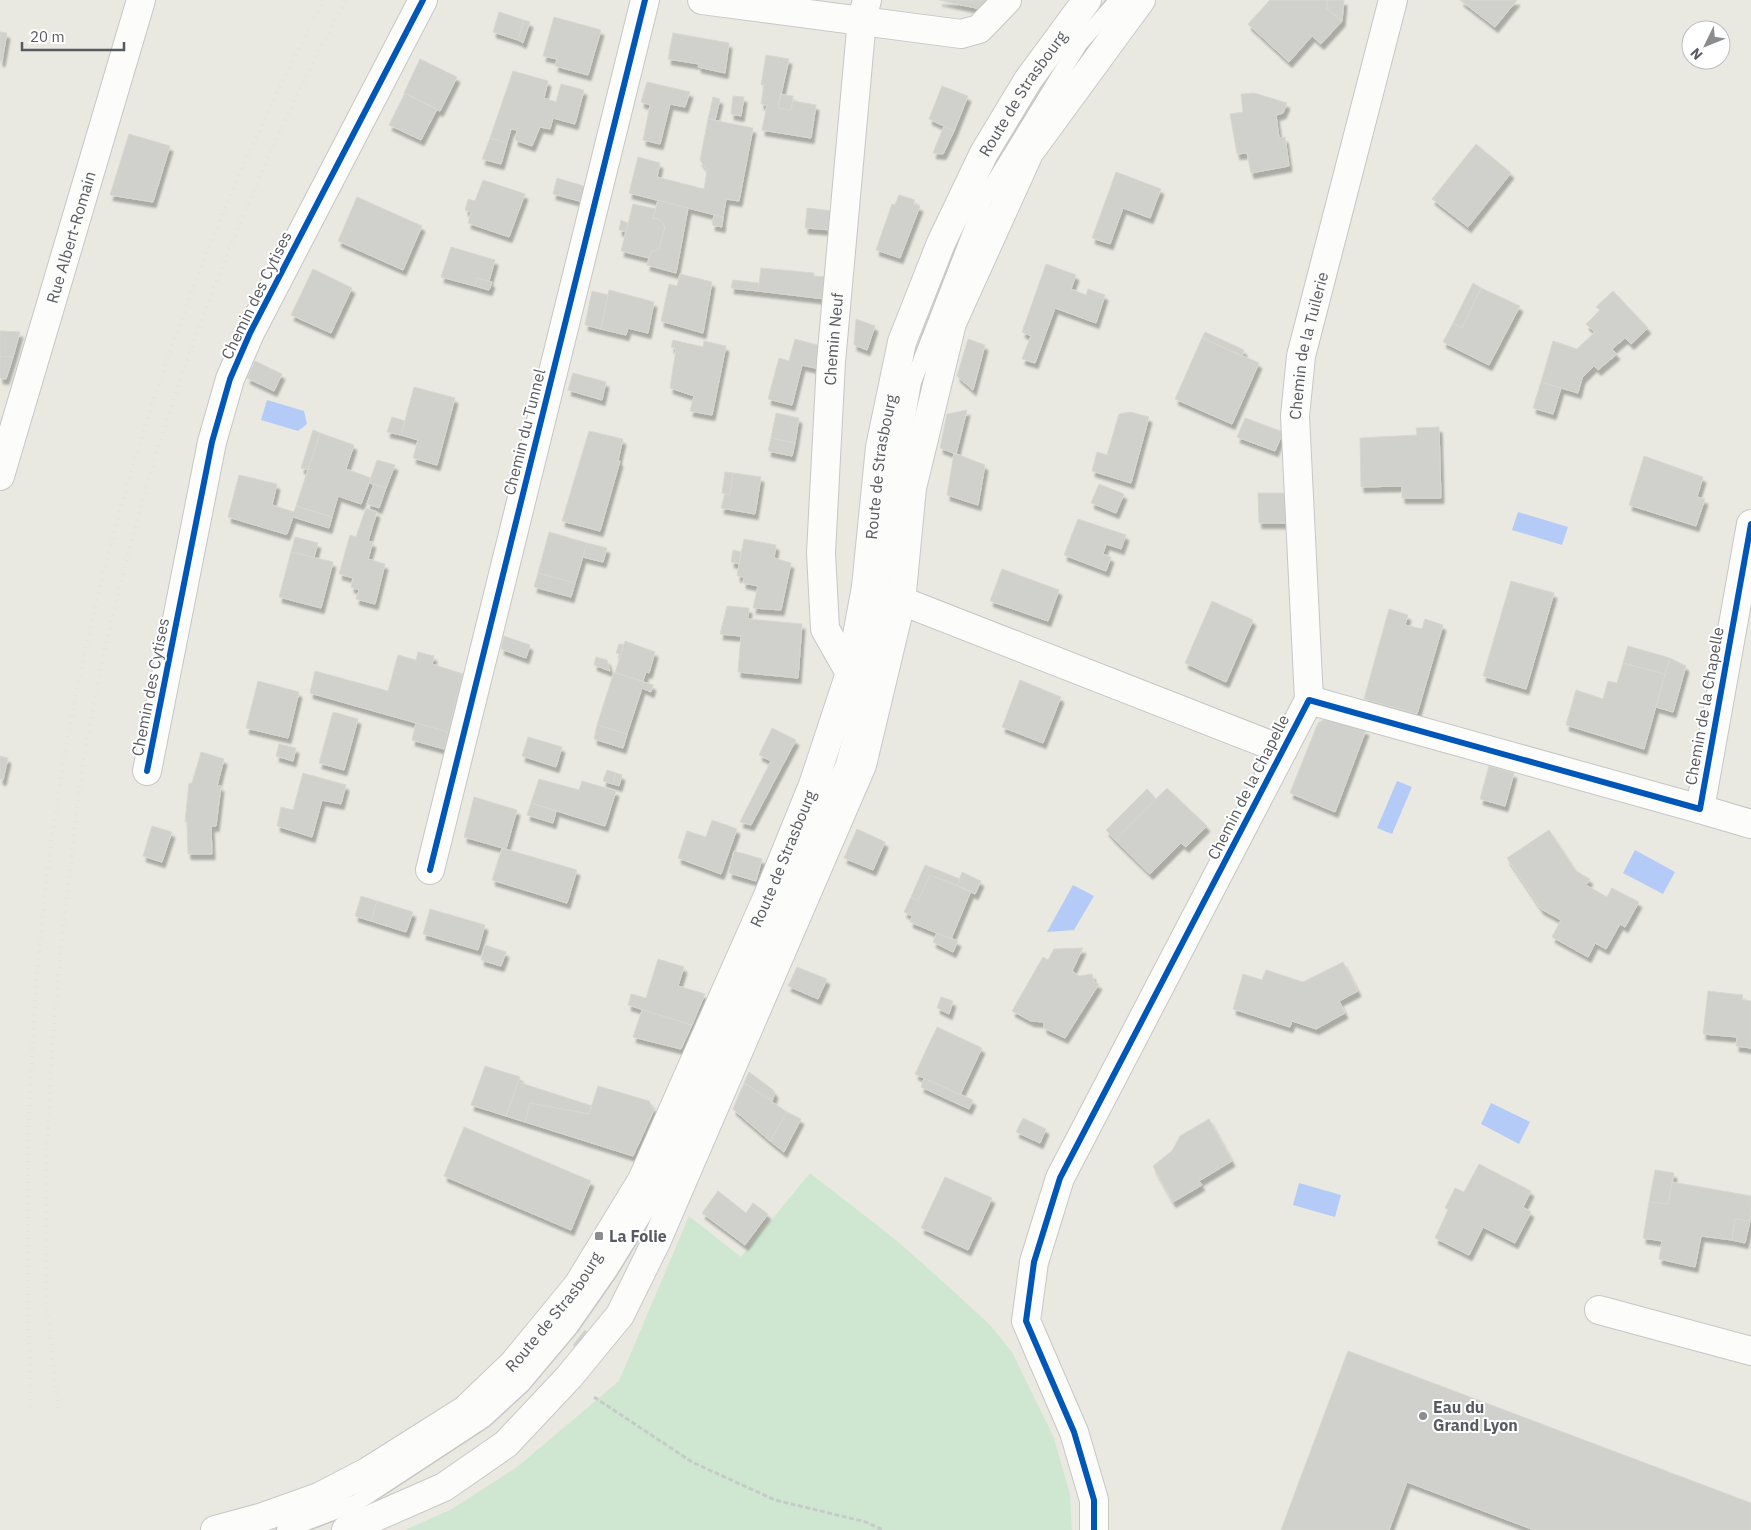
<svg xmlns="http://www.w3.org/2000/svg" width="1751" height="1530" font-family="'IBM Plex Sans',sans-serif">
	<defs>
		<filter id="shadow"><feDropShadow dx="3" dy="5.5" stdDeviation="1" flood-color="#0004"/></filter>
	</defs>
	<rect width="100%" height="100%" fill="#e9e9e2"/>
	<path fill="#cfe7d1" d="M810 1173 896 1240 950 1288 990 1325 1012 1352 1054 1438 1070 1495 1072 1530H405L452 1509 517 1467 619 1381 689 1216 741 1257Z"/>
	<path fill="#b3cbf6" d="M267 400 304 411 307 424 298 431 261 420Z
		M1518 512 1568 527 1562 545 1512 530Z
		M1397 781 1412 787 1392 834 1377 828Z
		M1635 850 1675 872 1663 894 1623 873Z
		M1073 885 1094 896 1074 930 1047 932Z
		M1491 1103 1530 1122 1519 1144 1481 1124Z
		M1299 1183 1341 1195 1335 1217 1293 1205Z"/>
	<path fill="#d0d0cc" stroke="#d8d8d1" filter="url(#shadow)" d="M939 0H995L985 10Z
		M1270 0H1327V9L1342 21 1321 44 1312 36 1289 62 1248 24Z
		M1327 0H1344L1342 21 1327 9Z
		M1460 0H1517L1495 27Z
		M499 12 524 20 518 40 493 32Z
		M554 17 601 30 588 75 555 66 557 59 543 56Z
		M524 20 530 22 523 43 518 40Z
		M0 32 7 33 2 61H0Z
		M673 33 729 43 725 73 698 67 699 64 668 59Z
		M766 55 789 59 778 108 791 110 793 101 816 105 811 138 762 130 767 105 761 104 764 85H761Z
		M420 59 457 77 440 111 404 93Z
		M513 71 548 81 544 98 556 102 561 84 584 90 575 124 553 118 550 129 540 127 532 146 515 140 517 130 511 129 507 143 490 138Z
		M647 82 690 92 685 107 670 104 660 144 643 140 650 105 641 102Z
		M942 86 968 96 954 131 929 119Z
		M405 93 437 109 421 140 389 125Z
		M1254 93 1287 103 1283 113 1276 115 1279 138 1285 137 1289 166 1251 173 1247 153 1237 154 1230 114 1243 112 1241 94Z
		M780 94 793 96 791 110 778 108Z
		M733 96 744 97 741 116 731 114Z
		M713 97 720 99 715 120 708 119Z
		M708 119 753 128 739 201 726 199 723 217 629 193 638 157 660 163 657 177 704 189 707 170 700 160Z
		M944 126 954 131 943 154 933 153Z
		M129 134 170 146 153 202 110 195Z
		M490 138 507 143 501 164 482 159Z
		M1476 144 1511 173 1468 227 1432 199Z
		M1116 172 1161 189 1150 218 1123 208 1110 244 1092 238Z
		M557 178 587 187 583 202 553 194Z
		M483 180 525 194 509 237 468 223 471 212 465 210 468 199 475 201Z
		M899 195 915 200 913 204 920 206 900 258 876 250 892 204 895 205Z
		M357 197 422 226 403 270 338 241Z
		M658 200 688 208 676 273 647 265 651 252 659 249 665 226 659 219 653 218Z
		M633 204 656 209 653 218 659 219 665 226 659 249 651 252 649 258 621 251Z
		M807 208 834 211 832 230 805 228Z
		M714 215 723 217 722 227 712 225Z
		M621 220 628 223 626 232 619 230Z
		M451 247 495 260 489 281 477 278 475 286 441 277Z
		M1046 264 1076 275 1071 289 1086 295 1088 289 1105 295 1096 323 1055 308 1035 363 1022 359 1031 336 1022 332Z
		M761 268 814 273V276L827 277 825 299 758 291Z
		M313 269 352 288 331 333 291 315Z
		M680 274 712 282 703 333 661 321 669 284 677 286Z
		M477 278 492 282 489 290 475 286Z
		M733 280 759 283 758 291 731 288Z
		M1473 283 1481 288 1462 328 1453 323Z
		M1481 288 1520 306 1489 365 1443 342 1453 323 1462 328Z
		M609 290 654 302 648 333 628 328 626 335 601 329Z
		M592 291 608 295 601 329 585 325Z
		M1613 291 1648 328 1631 344 1625 338 1612 349 1617 354 1598 370 1594 366 1582 378 1578 393 1541 382 1553 341 1577 349 1595 332 1586 324 1600 310 1596 307Z
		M856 319 875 326 867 350 854 345Z
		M0 331 20 332 13 357 0 356Z
		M1205 332 1244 350 1242 356 1202 338Z
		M1202 338 1259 363 1232 424 1175 399Z
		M795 339 821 346 819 369 802 365 792 405 768 399 779 358 789 361Z
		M968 339 985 345 973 390 957 376Z
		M673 340 703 347 704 341 726 346 712 415 690 411 694 396 670 388 676 349 671 347Z
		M0 356 13 357 6 379 0 378Z
		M255 361 282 374 274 391 247 378Z
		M573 373 606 382 602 400 568 390Z
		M1541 382 1561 388 1553 414 1533 408Z
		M414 387 455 398 437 465 413 458 418 440 401 435Z
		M967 410 956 454 940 448 947 414Z
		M1130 412 1149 417 1131 483 1092 471 1097 452 1107 455 1119 414Z
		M776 413 799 418 795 443 771 438Z
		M392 417 405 421 401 435 387 432Z
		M1245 418 1283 432 1275 451 1237 437Z
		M1439 427 1441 498H1402V486L1361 487 1360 438 1417 435 1416 428Z
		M313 430 320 433 308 470 301 468Z
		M589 431 623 439 618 460 620 461 600 531 562 521Z
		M320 433 354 445 346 469 371 478 361 504 338 496 332 517 296 506Z
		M771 438 795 443 792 456 768 451Z
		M954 453 985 465 978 505 947 495Z
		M1644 456 1703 477 1697 497 1705 499 1696 526 1629 505Z
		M377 460 395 465 386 488 369 483Z
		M725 472 733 473 730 495 722 493Z
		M733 473 761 477 755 514 721 508 725 494 730 495Z
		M239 475 277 484 272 505 294 512 296 506 332 517 329 528 293 517 287 534H285L228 517Z
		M374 484 386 488 379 508 367 504Z
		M1099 484 1124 494 1116 513 1091 503Z
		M1258 493H1289L1290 523H1259Z
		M366 508 377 512 368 541 373 542 368 559 385 564 375 604 356 599 359 590 351 587 353 578 339 574 350 535 356 537Z
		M1078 519 1126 535 1121 549 1106 544 1103 554 1111 557 1106 571 1064 555Z
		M549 532 587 543 575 583 538 573Z
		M295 537 318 543 314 557 291 552Z
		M744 539 776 545 774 558 791 563 781 610 753 608 758 586 743 583 744 577 737 576Z
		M587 543 607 548 603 562 583 557Z
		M733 550 741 552 739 564 731 562Z
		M291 552 333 562 321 608 279 597Z
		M1002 569 1059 590 1048 621 990 601Z
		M538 573 575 583 571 597 534 587Z
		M1511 581 1554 593 1526 689 1483 676Z
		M1212 601 1253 620 1226 682 1185 663Z
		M727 606 749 608 748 619 802 624 798 678 738 672 741 636 720 634Z
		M1389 609 1408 615 1405 625 1422 629 1425 619 1443 625 1417 714 1364 699Z
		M504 636 530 645 526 658 501 649Z
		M625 641 655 652 649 673 646 672 643 681 615 673Z
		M619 644 624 645 621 655 616 653Z
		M1628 646 1670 658 1665 674 1623 663Z
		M418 652 434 656 432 664 463 674 448 732 310 693 315 671 388 691 398 655 416 660Z
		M596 657 607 660 610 671 594 665Z
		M1670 658 1686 666 1673 712 1656 707Z
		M1623 663 1665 674 1644 749 1566 725 1576 690 1603 699 1608 681 1617 683Z
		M614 672 653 685 651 692 642 688 627 734 597 725Z
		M1020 680 1061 697 1043 743 1002 727Z
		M258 681 299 692 288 738 246 728Z
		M333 712 358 719 344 770 319 763Z
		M1327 718 1366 730 1335 812 1290 793 1318 723Z
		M416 723 448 732 444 749 412 740Z
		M597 725 627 734 623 748 594 739Z
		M772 728 796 740 751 825 740 822 771 761 759 755Z
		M528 737 562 747 556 767 522 756Z
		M279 744 296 748 293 761 276 756Z
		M201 752 224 759 217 786H221L216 826H211L212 854H188L187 822H185L189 783H192Z
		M0 756 8 758 3 780 0 779Z
		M1489 766 1514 773 1505 806 1480 799Z
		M607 770 616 773 613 784 603 781Z
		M303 773 346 785 341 804 322 800 312 837 277 826 281 807 293 810Z
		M616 773 622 775 619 786 613 784Z
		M539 779 579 790 582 781 616 791 605 826 531 803Z
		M1167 788 1207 826 1186 847 1181 843 1150 874 1115 840Z
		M1147 789 1156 799 1115 840 1106 830Z
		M474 797 517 810 506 849 464 837Z
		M531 803 556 811 553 823 527 815Z
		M712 820 737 829 721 874 678 858 687 831 706 837Z
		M152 826 172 832 162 862 143 856Z
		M857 829 885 842 873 870 844 858Z
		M1549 830 1576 871 1590 879 1586 885 1607 897 1612 888 1639 902 1625 927 1620 924 1606 949 1595 943 1588 957 1552 937 1561 920 1541 909 1507 858Z
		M502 848 577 870 567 903 492 880Z
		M734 851 762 859 756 881 729 873Z
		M925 865 960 879 957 886 930 875 918 901 911 897Z
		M962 872 981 881 975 894 957 886Z
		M930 875 971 891 951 939 910 922 912 916 904 912 911 897 918 901Z
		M361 896 377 901 371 921 355 916Z
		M377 901 413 912 406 932 371 921Z
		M430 909 485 925 478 950 423 934Z
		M937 933 958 941 953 952 933 942Z
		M485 945 506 952 501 966 481 960Z
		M1083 948 1072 971 1079 976 1092 974 1094 982 1099 984 1065 1038 1044 1028V1022L1031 1021 1012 1011 1043 957 1048 960 1054 949Z
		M658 959 684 967 678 986 705 994 692 1025 628 1005 631 994 646 998Z
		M1343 962 1358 991 1339 1001 1345 1013 1316 1029 1292 1021 1290 1027 1233 1009 1243 974 1262 980 1266 970 1303 982Z
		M797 967 827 979 818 999 788 986Z
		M1708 991 1743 995 1742 1000 1751 1001V1048L1736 1046 1737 1037 1703 1034Z
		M941 997 953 1001 949 1014 937 1008Z
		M642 1010 692 1025 681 1049 633 1037Z
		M937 1027 982 1048 960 1095 915 1074Z
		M485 1066 520 1077 506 1116 471 1105Z
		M749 1072 772 1089 775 1093 772 1101 744 1083Z
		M924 1078 973 1100 969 1109 921 1087Z
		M518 1082 592 1106 589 1114 530 1103 525 1122 506 1116Z
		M744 1083 787 1112 770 1141 733 1109Z
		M598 1086 649 1101 654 1110 633 1156 525 1122 530 1103 589 1114Z
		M787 1112 801 1119 784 1152 770 1141Z
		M1023 1118 1046 1129 1040 1143 1016 1132Z
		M1209 1119 1232 1161 1199 1181 1202 1185 1173 1202 1153 1166 1172 1151 1180 1136Z
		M464 1127 591 1181 571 1230 444 1176Z
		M1479 1164 1531 1191 1523 1207 1531 1212 1515 1243 1483 1227 1469 1255 1435 1238 1448 1210 1445 1208 1455 1188 1464 1192Z
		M1655 1170 1674 1173 1668 1204 1649 1202Z
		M945 1177 992 1198 968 1250 921 1228Z
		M1672 1182 1751 1196 1750 1221 1735 1219 1732 1240 1701 1236 1695 1267 1659 1259 1662 1241 1643 1238 1649 1202 1668 1204Z
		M718 1191 746 1213 753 1203 768 1214 745 1245 702 1213Z
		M1735 1219 1750 1221 1745 1243 1732 1240Z
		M585 1330 591 1336 579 1350 573 1345Z
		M1348 1351 1751 1503V1530H1534L1407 1482 1389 1530H1281Z"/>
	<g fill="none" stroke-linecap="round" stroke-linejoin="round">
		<defs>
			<path id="service" d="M285 1530 356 1503 484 1419 522 1384 570 1327 609 1271 659 1190 844 764 868 678 891 509 913 382 984 199 1079 44 1118 0"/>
			<g id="minor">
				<path d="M702 0 961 34 979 29 1007 0"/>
				<path id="s1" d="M0 476 141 0"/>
				<path d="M866 587 1283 750"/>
				<path id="s2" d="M850 673 825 629 821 553 831 362 862 19 867 0"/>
				<path id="s3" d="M1309 700 1295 416 1301 356 1393 0"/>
				<path d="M147 771 212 442 230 379 250 333 423 0"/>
				<path d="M1700 809 1751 824"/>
				<path d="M430 870 645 0"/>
				<path d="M1599 1310 1751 1351"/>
				<path d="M1094 1530V1500L1074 1432 1026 1321 1034 1262 1060 1178 1309 700 1700 809 1751 524"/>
			</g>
			<g id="secondary">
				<path id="s4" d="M215 1530 263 1517 319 1497 367 1472 465 1410 514 1363 578 1285 642 1180 767 898 813 785 850 673 866 587 880 447 902 342 941 243 984 153 1028 80 1087 0"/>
				<path d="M346 1530 444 1487 506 1444 569 1377 620 1315 657 1240 862 765 901 602 912 488 952 323 1029 153 1141 0"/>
			</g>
		</defs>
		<use href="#service" stroke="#c6c6c5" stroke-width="19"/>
		<use href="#minor" stroke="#c6c6c5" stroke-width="30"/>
		<use href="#secondary" stroke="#c8c8c8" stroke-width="30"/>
		<path stroke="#c6cbc9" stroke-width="3" stroke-dasharray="5 2.5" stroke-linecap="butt" d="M594 1397 692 1462 775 1500 866 1522 883 1530"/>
		<use href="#service" stroke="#fcfcfb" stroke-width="16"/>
		<use href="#minor" stroke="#fcfcfb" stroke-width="28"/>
		<use href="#secondary" stroke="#fcfcfb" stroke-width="28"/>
		<path stroke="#e2e3e2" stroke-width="4" stroke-dasharray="1 6" stroke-linecap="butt" d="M31 1407C27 1264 25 1119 37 976 64 636 164 301 324 0
			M58 1408C54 1369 49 1330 46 1291 45 1267 46 1242 46 1218 46 1112 54 1008 66 904 72 853 77 801 85 751 131 489 220 235 346 0"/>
		<defs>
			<path id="cycleway" d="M147 771 212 442 230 379 250 333 423 0
				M430 870 645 0
				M1094 1530V1500L1074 1432 1026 1321 1034 1262 1060 1178 1309 700 1700 809 1751 524"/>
		</defs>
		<use href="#cycleway" stroke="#fff" stroke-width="9"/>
		<use href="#cycleway" stroke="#0057b8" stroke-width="6"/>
	</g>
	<g fill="#8b8c8e" stroke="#fff" stroke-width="2">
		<rect x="594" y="1231" width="10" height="10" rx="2.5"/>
		<circle cx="1423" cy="1416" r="5"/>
	</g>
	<g text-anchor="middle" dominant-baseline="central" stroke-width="4" stroke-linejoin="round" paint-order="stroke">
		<g font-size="16" fill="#585a61" stroke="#fff">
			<text stroke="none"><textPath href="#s4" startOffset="1732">Route de Strasbourg</textPath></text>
			<text stroke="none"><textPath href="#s1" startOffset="249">Rue Albert-Romain</textPath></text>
			<text transform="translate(256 295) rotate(-64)">Chemin des Cytises</text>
			<text stroke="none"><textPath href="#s2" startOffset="341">Chemin Neuf</textPath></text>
			<text stroke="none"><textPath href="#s3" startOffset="356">Chemin de la Tuilerie</textPath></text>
			<text transform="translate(524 432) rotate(-76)">Chemin du Tunnel</text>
			<text stroke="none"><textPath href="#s4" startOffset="1328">Route de Strasbourg</textPath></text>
			<text transform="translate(150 687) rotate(-79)">Chemin des Cytises</text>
			<text transform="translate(1704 706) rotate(-80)">Chemin de la Chapelle</text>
			<text transform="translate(1248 787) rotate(-63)">Chemin de la Chapelle</text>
			<text stroke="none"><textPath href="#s4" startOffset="922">Route de Strasbourg</textPath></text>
			<text stroke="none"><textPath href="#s4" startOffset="412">Route de Strasbourg</textPath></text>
		</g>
		<g font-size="16" font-weight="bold" fill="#585a61" stroke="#fff" text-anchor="start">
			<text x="609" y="1236">La Folie</text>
			<text x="1433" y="1407">Eau du<tspan x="1433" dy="18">Grand Lyon</tspan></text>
		</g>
	</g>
	<g transform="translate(1706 45) rotate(227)"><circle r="24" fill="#ffffff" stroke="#bcbdc0"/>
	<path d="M0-4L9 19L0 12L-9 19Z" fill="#8b8c8e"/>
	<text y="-8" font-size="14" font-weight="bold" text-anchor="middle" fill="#585a61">N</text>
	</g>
	<path d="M22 42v8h102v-8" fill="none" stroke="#585a61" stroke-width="2.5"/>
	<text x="30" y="42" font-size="15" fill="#585a61" stroke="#ffffff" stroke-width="4" paint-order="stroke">20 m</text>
</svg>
